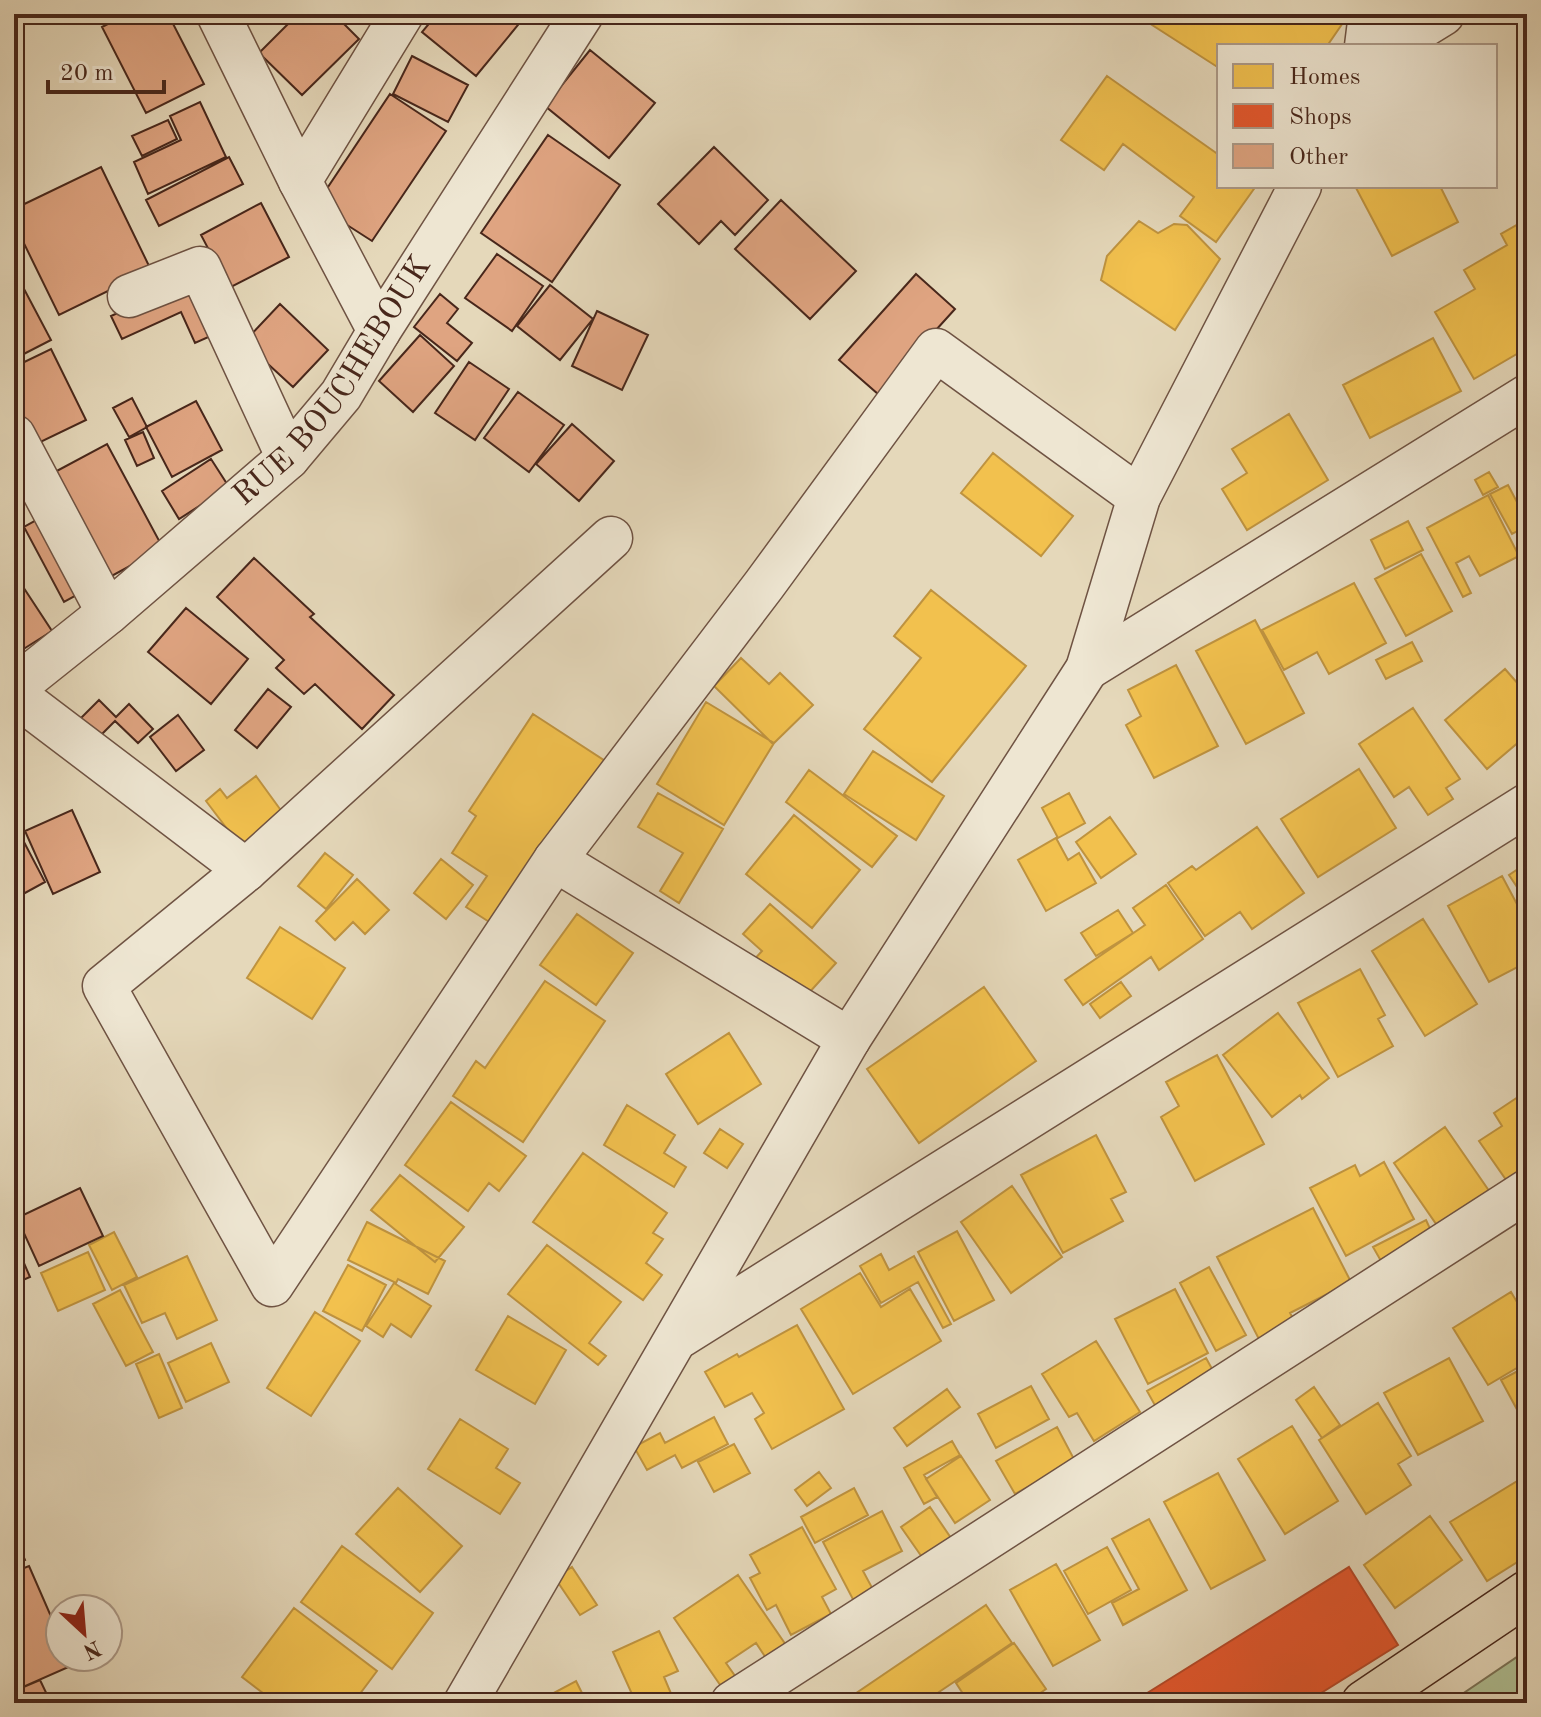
<svg xmlns="http://www.w3.org/2000/svg" width="1541" height="1717" font-family="'Old Standard TT',serif">
	<rect width="100%" height="100%" fill="#e5d8ba"/>
	<filter id="stains"><feTurbulence type="fractalNoise" baseFrequency=".0025" numOctaves="4"/><feColorMatrix values="0 0 0 0 .2 0 0 0 0 .09 0 0 0 0 .02 0 0 0 .5 -.17"/></filter>
	<radialGradient id="worn" r=".72"><stop offset=".6" stop-color="#630" stop-opacity="0"/><stop offset="1" stop-color="#630" stop-opacity=".3"/></radialGradient>
	<path fill="#b0c094" stroke="#7c7458" stroke-width="2" d="M1527 1650V1703H1449Z"/>
	<path fill="#f2c14e" stroke="#bf933f" stroke-width="2" d="M1135 14H1349L1327 46H1219V68Z
		M1107 76 1219 155V186H1256L1216 242 1180 216 1194 197 1123 144 1104 170 1061 140Z
		M1355 186H1440L1458 222 1392 256Z
		M1527 219V348L1474 379 1435 312 1475 289 1464 270 1507 245 1501 234Z
		M1139 221 1158 233 1174 224 1187 225 1220 259 1175 330 1101 280 1107 256Z
		M1433 338 1461 391 1370 438 1343 385Z
		M1289 414 1328 480 1247 530 1222 489 1247 473 1232 449Z
		M993 453 1073 516 1041 556 961 493Z
		M1489 472 1498 487 1483 495 1475 480Z
		M1508 485 1527 521V526L1512 534 1490 494Z
		M1488 495 1519 556 1480 576 1469 556 1456 563 1471 593 1463 597 1427 528Z
		M1408 521 1423 550 1385 569 1371 540Z
		M1421 554 1452 611 1406 636 1375 579Z
		M1354 583 1386 643 1329 674 1317 652 1284 670 1262 630Z
		M931 590 1026 666 932 782 864 729 921 658 894 636Z
		M1255 620 1304 713 1246 744 1196 651Z
		M1412 642 1422 661 1386 679 1376 660Z
		M741 658 769 684 780 673 813 705 773 744 714 686Z
		M1176 665 1218 746 1154 778 1126 725 1141 716 1128 690Z
		M1505 669 1527 694V735L1487 769 1445 720Z
		M706 702 774 743 724 825 657 784Z
		M1413 708 1460 779 1446 788 1453 799 1428 815 1409 787 1394 797 1359 744Z
		M533 714 613 766 497 927 466 907 487 876 452 853 476 816 469 811Z
		M873 751 944 796 916 840 844 794Z
		M1359 769 1396 828 1318 877 1281 819Z
		M809 770 897 836 872 867 786 802Z
		M256 776 293 827 250 859 206 801 220 789 227 798Z
		M658 793 723 829 679 903 660 891 683 853 638 827Z
		M1069 793 1085 823 1058 838 1042 808Z
		M794 815 860 870 812 928 746 874Z
		M1110 817 1136 854 1101 878 1076 842Z
		M1257 827 1304 893 1252 929 1240 912 1205 936 1168 883 1192 866 1196 870Z
		M1056 838 1068 860 1079 853 1096 883 1046 911 1018 860Z
		M325 853 353 875 326 909 298 886Z
		M441 859 473 885 446 919 414 893Z
		M1527 863V902L1509 875Z
		M1502 876 1527 923V962L1489 982 1448 906Z
		M357 879 389 910 365 934 353 922 335 940 316 921Z
		M1166 885 1203 939 1159 970 1151 957 1083 1005 1065 980 1145 925 1133 908Z
		M770 904 836 963 789 1015 751 963 762 951 743 934Z
		M1118 910 1133 933 1096 956 1081 933Z
		M577 914 633 953 596 1005 540 965Z
		M1423 919 1477 1004 1425 1036 1372 951Z
		M280 927 345 968 312 1019 247 978Z
		M1360 969 1385 1015 1378 1019 1393 1046 1338 1077 1298 1003Z
		M545 981 605 1021 523 1142 453 1096 476 1061 485 1068Z
		M1121 982 1131 996 1100 1018 1090 1004Z
		M984 987 1036 1061 919 1143 867 1069Z
		M1278 1013 1329 1078 1302 1099 1300 1095 1272 1117 1223 1055Z
		M729 1033 761 1084 698 1124 666 1074Z
		M1217 1055 1264 1144 1195 1181 1161 1117 1179 1106 1166 1082Z
		M1527 1091V1172L1509 1184 1479 1141 1502 1126 1494 1113Z
		M451 1102 526 1156 499 1191 489 1183 468 1211 405 1165Z
		M627 1105 675 1135 664 1153 686 1167 674 1187 604 1145Z
		M1445 1127 1494 1198 1443 1234 1394 1163Z
		M720 1129 743 1144 727 1168 704 1153Z
		M1096 1135 1126 1192 1111 1199 1123 1221 1063 1253 1021 1175Z
		M583 1153 667 1213 653 1233 663 1239 646 1263 662 1275 643 1300 533 1222Z
		M1384 1162 1414 1219 1346 1256 1310 1188 1355 1165 1360 1176Z
		M400 1175 464 1227 435 1262 371 1210Z
		M1012 1186 1062 1257 1011 1293 961 1222Z
		M1313 1208 1351 1282 1290 1313 1300 1331 1264 1349 1217 1257Z
		M1426 1220 1433 1235 1381 1261 1373 1247Z
		M367 1222 445 1261 428 1294 398 1279 396 1283 348 1260Z
		M957 1231 994 1300 954 1321 918 1252Z
		M114 1232 137 1277 112 1290 89 1245Z
		M547 1245 621 1302 589 1343 606 1356 598 1365 508 1294Z
		M88 1252 105 1290 58 1311 41 1273Z
		M881 1254 889 1270 914 1256 951 1324 943 1328 918 1282 881 1303 860 1266Z
		M187 1256 217 1320 177 1339 165 1313 142 1323 124 1285Z
		M348 1265 386 1285 362 1331 323 1311Z
		M1209 1267 1246 1335 1216 1351 1180 1283Z
		M860 1273 881 1307 910 1289 941 1341 853 1394 801 1309Z
		M394 1283 431 1306 411 1337 391 1324 383 1337 366 1326Z
		M1175 1289 1208 1353 1148 1384 1115 1319Z
		M120 1290 153 1352 126 1366 93 1304Z
		M1511 1292 1523 1312 1527 1310V1362L1488 1385 1453 1328Z
		M315 1312 360 1341 311 1416 267 1388Z
		M508 1316 566 1350 535 1404 476 1370Z
		M797 1325 844 1409 772 1449 755 1419 764 1413 752 1393 725 1407 705 1372 737 1354 739 1357Z
		M1096 1341 1140 1412 1094 1441 1077 1413 1069 1417 1042 1374Z
		M211 1343 229 1382 186 1402 168 1363Z
		M159 1354 182 1408 159 1418 136 1364Z
		M1206 1358 1221 1385 1162 1418 1147 1391Z
		M1449 1358 1483 1421 1418 1455 1384 1393Z
		M1527 1366V1411L1520 1415 1501 1380Z
		M1031 1386 1049 1419 996 1448 978 1414Z
		M1314 1387 1340 1425 1322 1438 1296 1400Z
		M947 1389 960 1407 907 1446 894 1428Z
		M1378 1403 1411 1456 1398 1464 1411 1485 1366 1514 1319 1440Z
		M714 1417 728 1444 682 1468 675 1455 647 1470 634 1447 660 1433 665 1443Z
		M460 1419 508 1449 496 1468 520 1483 500 1514 428 1469Z
		M1292 1426 1338 1501 1285 1534 1238 1459Z
		M1057 1427 1075 1461 1015 1494 996 1461Z
		M952 1441 960 1455 924 1475 937 1497 924 1504 904 1468Z
		M734 1444 750 1473 714 1492 698 1462Z
		M961 1456 990 1500 955 1523 926 1479Z
		M819 1472 831 1488 807 1506 795 1490Z
		M1218 1473 1265 1560 1211 1589 1164 1502Z
		M1527 1475V1556L1487 1581 1450 1522Z
		M398 1488 462 1546 420 1592 356 1534Z
		M854 1488 868 1515 815 1543 801 1517Z
		M930 1507 953 1541 924 1560 901 1527Z
		M882 1511 902 1551 863 1571 877 1597 857 1607 823 1542Z
		M1430 1516 1462 1560 1395 1608 1364 1565Z
		M1149 1519 1187 1590 1123 1625 1112 1603 1139 1589 1112 1539Z
		M802 1527 836 1589 822 1597 831 1614 791 1635 776 1605 767 1610 750 1578 760 1573 750 1555Z
		M342 1546 433 1613 392 1669 301 1602Z
		M1107 1547 1131 1590 1088 1614 1064 1571Z
		M1056 1564 1100 1640 1053 1666 1010 1590Z
		M572 1567 597 1605 580 1615 555 1578Z
		M738 1575 788 1648 768 1661 756 1643 726 1663 740 1683 725 1692 674 1618Z
		M986 1605 1012 1643 939 1692 946 1703H848L846 1700Z
		M294 1608 377 1671 353 1703H276L242 1677Z
		M659 1631 678 1671 664 1677 675 1703H636L613 1652Z
		M1014 1643 1046 1689 1026 1703H969L956 1683Z
		M576 1681 587 1703H535Z"/>
	<path fill="#e4572e" stroke="#b54928" stroke-width="2" d="M1349 1567 1398 1645 1305 1703H1149L1144 1695Z"/>
	<path fill="#dfa481" stroke="#48271b" stroke-width="2" d="M127 14H168L204 84 146 113 102 27Z
		M281 14H348L341 21 359 39 302 95 259 53 290 22Z
		M437 14H504L518 25 476 76 422 32Z
		M590 50 655 103 609 158 545 106Z
		M412 56 468 85 448 122 393 94Z
		M390 94 446 131 372 241 316 205Z
		M200 102 226 157 148 194 134 162 181 140 170 116Z
		M168 120 177 139 142 156 132 136Z
		M548 135 620 185 552 282 481 233Z
		M714 147 768 200 735 235 721 221 699 244 658 204Z
		M229 157 243 184 159 226 146 200Z
		M101 167 151 270 59 315 14 223V209Z
		M781 200 856 271 810 319 735 249Z
		M261 203 289 257 229 288 201 235Z
		M497 254 543 286 512 331 465 298Z
		M14 270 51 340 14 359Z
		M916 274 955 309 878 394 839 360Z
		M188 281 213 335 195 343 181 312 122 339 111 316Z
		M550 285 593 319 560 360 517 326Z
		M440 294 458 309 447 323 472 343 457 361 414 327Z
		M280 304 328 350 293 387 244 342Z
		M597 311 648 335 622 390 572 366Z
		M420 335 454 366 413 412 379 381Z
		M51 349 86 420 28 448 14 419V367Z
		M469 362 509 389 475 440 435 413Z
		M518 392 564 425 529 472 484 438Z
		M132 398 147 427 129 437 113 408Z
		M196 401 222 450 172 477 146 427Z
		M572 424 614 461 579 501 536 464Z
		M143 432 154 458 137 466 125 440Z
		M107 444 163 548 64 602 24 527 69 502 53 473Z
		M211 459 229 487 179 519 162 491Z
		M254 558 314 614 310 617 394 695 362 729 315 684 304 694 276 668 284 660 217 597Z
		M14 573 52 631 14 655Z
		M186 608 248 659 211 704 148 652Z
		M268 689 291 707 257 748 235 730Z
		M99 700 116 717 129 704 153 729 138 743 115 721 92 744 73 726Z
		M178 715 204 750 176 771 150 737Z
		M72 810 100 872 53 894 25 831Z
		M14 823 45 882 14 899Z
		M80 1188 103 1236 39 1266 17 1218Z
		M14 1240 30 1277 14 1284Z
		M14 1535 25 1560 14 1564Z
		M29 1566 60 1637V1657H69L73 1665 14 1691V1572Z
		M40 1680 51 1703H14V1691Z"/>
	<g fill="none" stroke-linecap="round" stroke-linejoin="round">
		<defs>
			<g id="minor">
				<path d="M218 14 300 181 379 331"/>
				<path d="M1366 46 1370 14"/>
				<path d="M1391 46 1443 14"/>
				<path d="M300 181 402 14"/>
				<path d="M129 296 200 268 288 458"/>
				<path d="M14 436 108 613"/>
				<path d="M611 538 246 870 104 986 272 1285 555 860 764 585 936 350 1139 497"/>
				<path d="M1087 669 1527 396"/>
				<path id="s1" d="M14 688 108 613 288 458 341 395 379 331 582 14"/>
				<path d="M14 694 246 870"/>
				<path d="M555 860 849 1039"/>
				<path d="M681 1336 1527 805"/>
				<path d="M465 1703 849 1039 1087 669 1139 497 1300 186"/>
				<path d="M732 1703 1527 1191"/>
			</g>
			<path id="primary" d="M1364 1703 1527 1593"/>
		</defs>
		<use href="#minor" stroke="#6f5343" stroke-width="45"/>
		<use href="#primary" stroke="#48271b" stroke-width="47"/>
		<use href="#minor" stroke="#eee6d2" stroke-width="42"/>
		<use href="#primary" stroke="#e5d8ba" stroke-width="44"/>
	</g>
	<g text-anchor="middle" dominant-baseline="central" stroke-width="8" stroke-linejoin="round" paint-order="stroke">
		<g font-size="32" fill="#48271b" stroke="#eee6d2">
			<text stroke="none"><textPath href="#s1" startOffset="446">RUE BOUCHEBOUK</textPath></text>
		</g>
	</g>
	<rect width="1541" height="1717" fill="none" stroke="#e5d8ba" stroke-width="48"/>
	<rect x="16" y="16" width="1509" height="1685" fill="none" stroke="#48271b" stroke-width="4"/>
	<rect x="24" y="24" width="1493" height="1669" fill="none" stroke="#48271b" stroke-width="2"/>
	<rect x="1217" y="44" width="280" height="144" fill="#eee6d2" stroke="#ac9a89" stroke-width="2"/>
	<rect x="1233" y="64" width="40" height="24" fill="#f2c14e" stroke="#ac9a89" stroke-width="2"/>
	<text x="1289" y="84" font-size="24" fill="#48271b">Homes</text>
	<rect x="1233" y="104" width="40" height="24" fill="#e4572e" stroke="#ac9a89" stroke-width="2"/>
	<text x="1289" y="124" font-size="24" fill="#48271b">Shops</text>
	<rect x="1233" y="144" width="40" height="24" fill="#dfa481" stroke="#ac9a89" stroke-width="2"/>
	<text x="1289" y="164" font-size="24" fill="#48271b">Other</text>
	<g transform="translate(84 1633) rotate(154)"><circle r="38" fill="#eee6d2" stroke="#ac9a89" stroke-width="2"/>
	<path d="M0-6L14 30L0 20L-14 30Z" fill="#8f2418"/>
	<text y="-12" font-size="22" font-weight="bold" text-anchor="middle" fill="#48271b">N</text>
	</g>
	<path d="M48 80v12h116v-12" fill="none" stroke="#48271b" stroke-width="4"/>
	<text x="60" y="80" font-size="24" fill="#48271b" stroke="#eee6d2" stroke-width="6" paint-order="stroke">20 m</text>
	<rect width="100%" height="100%" filter="url(#stains)"/>
	<rect width="100%" height="100%" fill="url(#worn)"/>
</svg>
